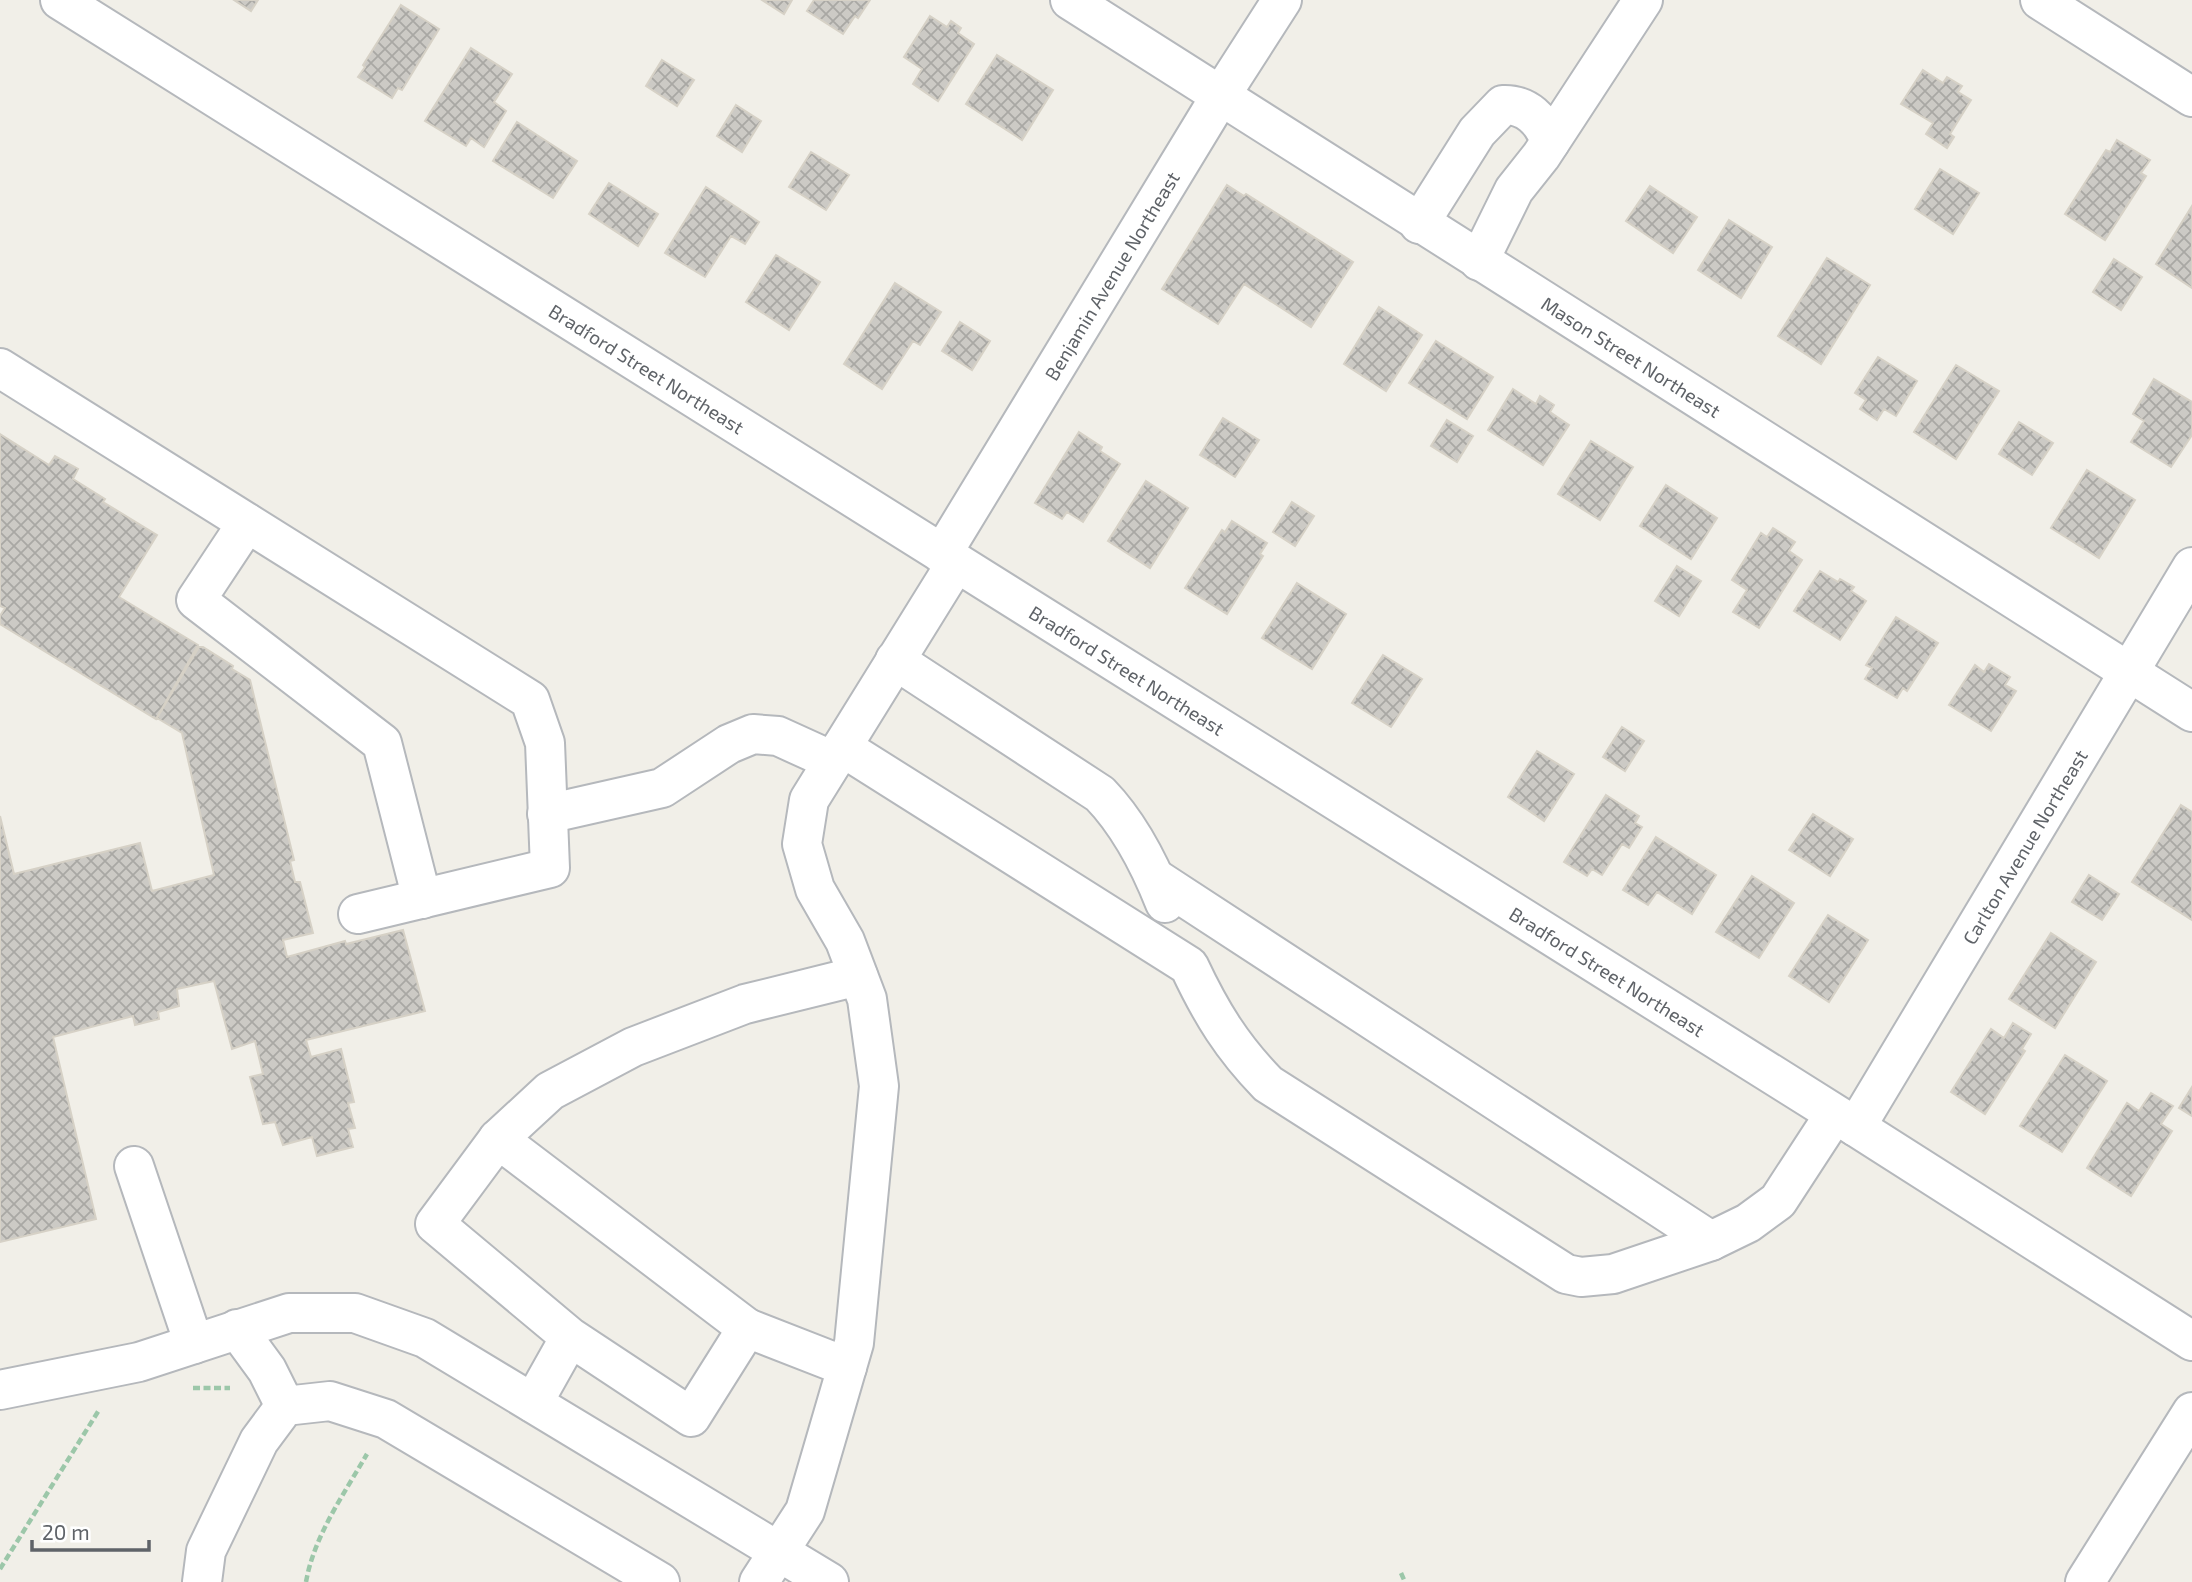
<svg xmlns="http://www.w3.org/2000/svg" width="2192" height="1582" font-family="'Exo 2',sans-serif">
	<defs>
		<pattern id="building-cross-hatch" width="8" height="8" patternUnits="userSpaceOnUse" patternTransform="scale(1.75)"><rect width="8" height="8" fill="#cccac5"/><path d="M0 0l8 8M0 8l8-8" fill="none" stroke="#a9a8a4"/></pattern>
	</defs>
	<rect width="100%" height="100%" fill="#f1efe8"/>
	<path fill="url(#building-cross-hatch)" stroke="#d6d1c6" stroke-width="2" d="M234 0H258L251 11Z
		M762 0H792L784 14Z
		M814 0H870L858 18 855 16 843 34 807 11Z
		M401 5 439 29 402 90 398 88 392 98 358 77 365 67 363 65Z
		M930 16 947 27 951 21 961 28 958 33 974 44 938 101 913 84 922 69 904 57Z
		M471 48 512 74 494 102 506 111 484 147 471 138 466 146 425 121Z
		M997 55 1053 90 1022 140 966 104Z
		M662 60 694 80 677 106 646 86Z
		M1923 70 1943 83 1947 77 1962 86 1958 92 1971 100 1950 134 1954 137 1947 148 1926 134 1933 123 1901 104Z
		M736 105 761 121 742 152 717 136Z
		M517 122 577 161 553 198 493 161Z
		M2117 140 2150 160 2141 173 2146 176 2105 240 2065 214 2106 150 2110 152Z
		M811 152 849 175 826 210 789 187Z
		M1940 169 1979 193 1953 234 1915 209Z
		M609 183 658 214 638 246 589 214Z
		M1227 185 1244 196 1246 194 1353 262 1311 327 1244 284 1218 324 1162 289Z
		M1650 186 1697 217 1673 253 1626 221Z
		M706 187 759 222 745 244 731 236 705 277 665 253Z
		M2192 206V288L2156 264Z
		M1729 220 1772 247 1741 298 1698 270Z
		M776 255 820 282 789 330 746 302Z
		M1827 258 1870 285 1821 364 1778 336Z
		M2114 259 2142 277 2121 310 2093 292Z
		M895 283 941 312 920 345 913 341 882 389 844 364Z
		M1379 307 1422 335 1386 391 1344 364Z
		M960 322 990 341 972 370 942 351Z
		M1436 341 1493 377 1467 419 1409 383Z
		M1878 357 1917 381 1896 416 1884 409 1877 420 1860 409 1866 400 1855 393Z
		M1956 365 1999 391 1956 459 1914 432Z
		M2154 379 2192 402V435L2171 467 2131 442 2144 421 2133 414Z
		M1513 389 1536 404 1540 396 1554 405 1550 412 1569 425 1543 465 1488 430Z
		M1223 418 1259 440 1235 477 1200 455Z
		M1447 420 1473 436 1457 462 1431 446Z
		M2019 422 2053 443 2032 475 1999 454Z
		M1079 432 1102 447 1100 451 1120 464 1083 522 1067 512 1062 519 1035 503Z
		M0 434 49 465 55 456 78 469 73 479 105 499 103 502 157 535 119 597 198 645 156 719 0 624V616L5 608 0 606Z
		M1591 441 1633 467 1600 520 1558 494Z
		M2087 470 2135 500 2099 558 2051 528Z
		M1146 481 1188 508 1150 568 1108 541Z
		M1666 485 1717 518 1691 559 1640 526Z
		M1292 502 1314 516 1295 546 1273 532Z
		M1232 521 1267 543 1260 554 1263 556 1227 614 1185 588 1222 530 1225 532Z
		M1773 528 1795 542 1789 551 1802 560 1759 628 1733 612 1747 590 1732 580 1761 533 1767 537Z
		M1677 566 1701 581 1679 616 1655 601Z
		M1820 571 1838 582 1840 579 1854 587 1851 591 1866 601 1840 640 1794 611Z
		M1297 583 1346 614 1312 669 1262 638Z
		M1896 617 1938 643 1907 691 1903 688 1897 698 1865 679 1872 668 1866 665Z
		M199 647H203L233 666 232 669 250 680 294 860 290 861 295 882H300L313 933 283 940 287 957 345 941 346 944 403 930 425 1011 306 1040 311 1057 341 1049 354 1102 348 1103 355 1128 348 1129 353 1147 317 1156 312 1137 283 1145 275 1122 263 1124 250 1077 263 1074 255 1041 232 1049 214 981 177 989 179 1006 158 1012 159 1019 135 1025 133 1016 53 1037 96 1219 0 1242V816L14 874 140 843 152 891 214 875 182 733 157 718Z
		M1383 655 1422 679 1391 727 1352 703Z
		M1989 664 2010 677 2005 685 2016 691 1991 731 1949 705 1975 665 1984 672Z
		M1622 727 1644 741 1625 771 1603 757Z
		M1537 751 1574 774 1544 821 1508 797Z
		M1606 795 1639 816 1635 823 1642 827 1629 848 1622 844 1602 875 1592 869 1587 876 1564 862Z
		M2181 805 2192 812V920L2132 882Z
		M1813 814 1853 839 1830 876 1789 850Z
		M1656 837 1716 875 1692 914 1657 892 1648 905 1623 890Z
		M2089 875 2119 894 2102 920 2072 902Z
		M1752 876 1794 903 1759 958 1716 932Z
		M1828 915 1868 940 1829 1002 1789 976Z
		M2051 933 2096 962 2055 1028 2009 999Z
		M2013 1023 2031 1034 2022 1049 2025 1051 1985 1114 1951 1092 1991 1029 2004 1038Z
		M2065 1055 2107 1081 2062 1152 2020 1126Z
		M2192 1087V1116L2179 1108Z
		M2151 1093 2173 1106 2161 1124 2172 1131 2131 1196 2087 1168 2127 1103 2139 1111Z"/>
	<g fill="none" stroke-linecap="round" stroke-linejoin="round">
		<defs>
			<g id="minor">
				<path id="s1" d="M60 0 1856 1127 2192 1341"/>
				<path id="s2" d="M1070 0 2192 712"/>
				<path d="M2040 0 2192 97"/>
				<path d="M1419 224 1477 132 1503 105C1526 104 1543 120 1550 142"/>
				<path d="M1479 261 1514 190 1541 156 1643 0"/>
				<path d="M0 368 530 700 545 743 550 868 358 914"/>
				<path d="M247 523 196 600 382 743 422 899"/>
				<path id="s3" d="M942 554 1221 95 1282 0"/>
				<path d="M895 660 1100 794C1128 823 1150 865 1165 903"/>
				<path d="M842 747 1189 966C1211 1013 1232 1047 1268 1084L1566 1274 1581 1277 1613 1274 1711 1241 1748 1223 1778 1201 1834 1115"/>
				<path d="M547 814 662 788 729 744 753 734 778 736 833 761"/>
				<path d="M1155 878 1711 1241"/>
				<path id="s4" d="M1856 1127 2192 567"/>
				<path d="M498 1139 550 1091 633 1047 745 1004 858 976"/>
				<path d="M134 1166 194 1344"/>
				<path d="M747 1328 847 1367"/>
				<path d="M237 1329 267 1370 285 1406"/>
				<path d="M0 1390 139 1362 289 1313H355L425 1338 829 1582"/>
				<path d="M533 1403 570 1337 691 1417 747 1328 498 1139 435 1224 570 1337"/>
				<path d="M202 1582 206 1551 259 1441 285 1406 330 1401 386 1419 660 1582"/>
				<path d="M759 1582 805 1511 854 1343 879 1086 867 999 845 941 815 889 802 844 809 800 956 563"/>
				<path d="M2085 1582 2192 1412"/>
			</g>
		</defs>
		<use href="#minor" stroke="#b5b8bc" stroke-width="42"/>
		<path stroke="#9cc7a9" stroke-width="4.5" stroke-dasharray="7 3.5" stroke-linecap="butt" d="M193 1388H230
			M0 1569 99 1410
			M1401 1573 1405 1582
			M306 1582C314 1536 344 1494 367 1454"/>
		<use href="#minor" stroke="#fff" stroke-width="38"/>
	</g>
	<g text-anchor="middle" dominant-baseline="central" stroke-width="7" stroke-linejoin="round" paint-order="stroke">
		<g font-size="19" fill="#5f6368" stroke="#fff">
			<text stroke="none"><textPath href="#s3" startOffset="326">Benjamin Avenue Northeast</textPath></text>
			<text stroke="none"><textPath href="#s2" startOffset="665">Mason Street Northeast</textPath></text>
			<text stroke="none"><textPath href="#s1" startOffset="693">Bradford Street Northeast</textPath></text>
			<text stroke="none"><textPath href="#s1" startOffset="1260">Bradford Street Northeast</textPath></text>
			<text stroke="none"><textPath href="#s4" startOffset="327">Carlton Avenue Northeast</textPath></text>
			<text stroke="none"><textPath href="#s1" startOffset="1827">Bradford Street Northeast</textPath></text>
		</g>
	</g>
	<path d="M32 1540v10h117v-10" fill="none" stroke="#5f6368" stroke-width="3.5"/>
	<text x="42" y="1540" font-size="21" fill="#5f6368" stroke="#ffffff" stroke-width="5" paint-order="stroke">20 m</text>
</svg>
